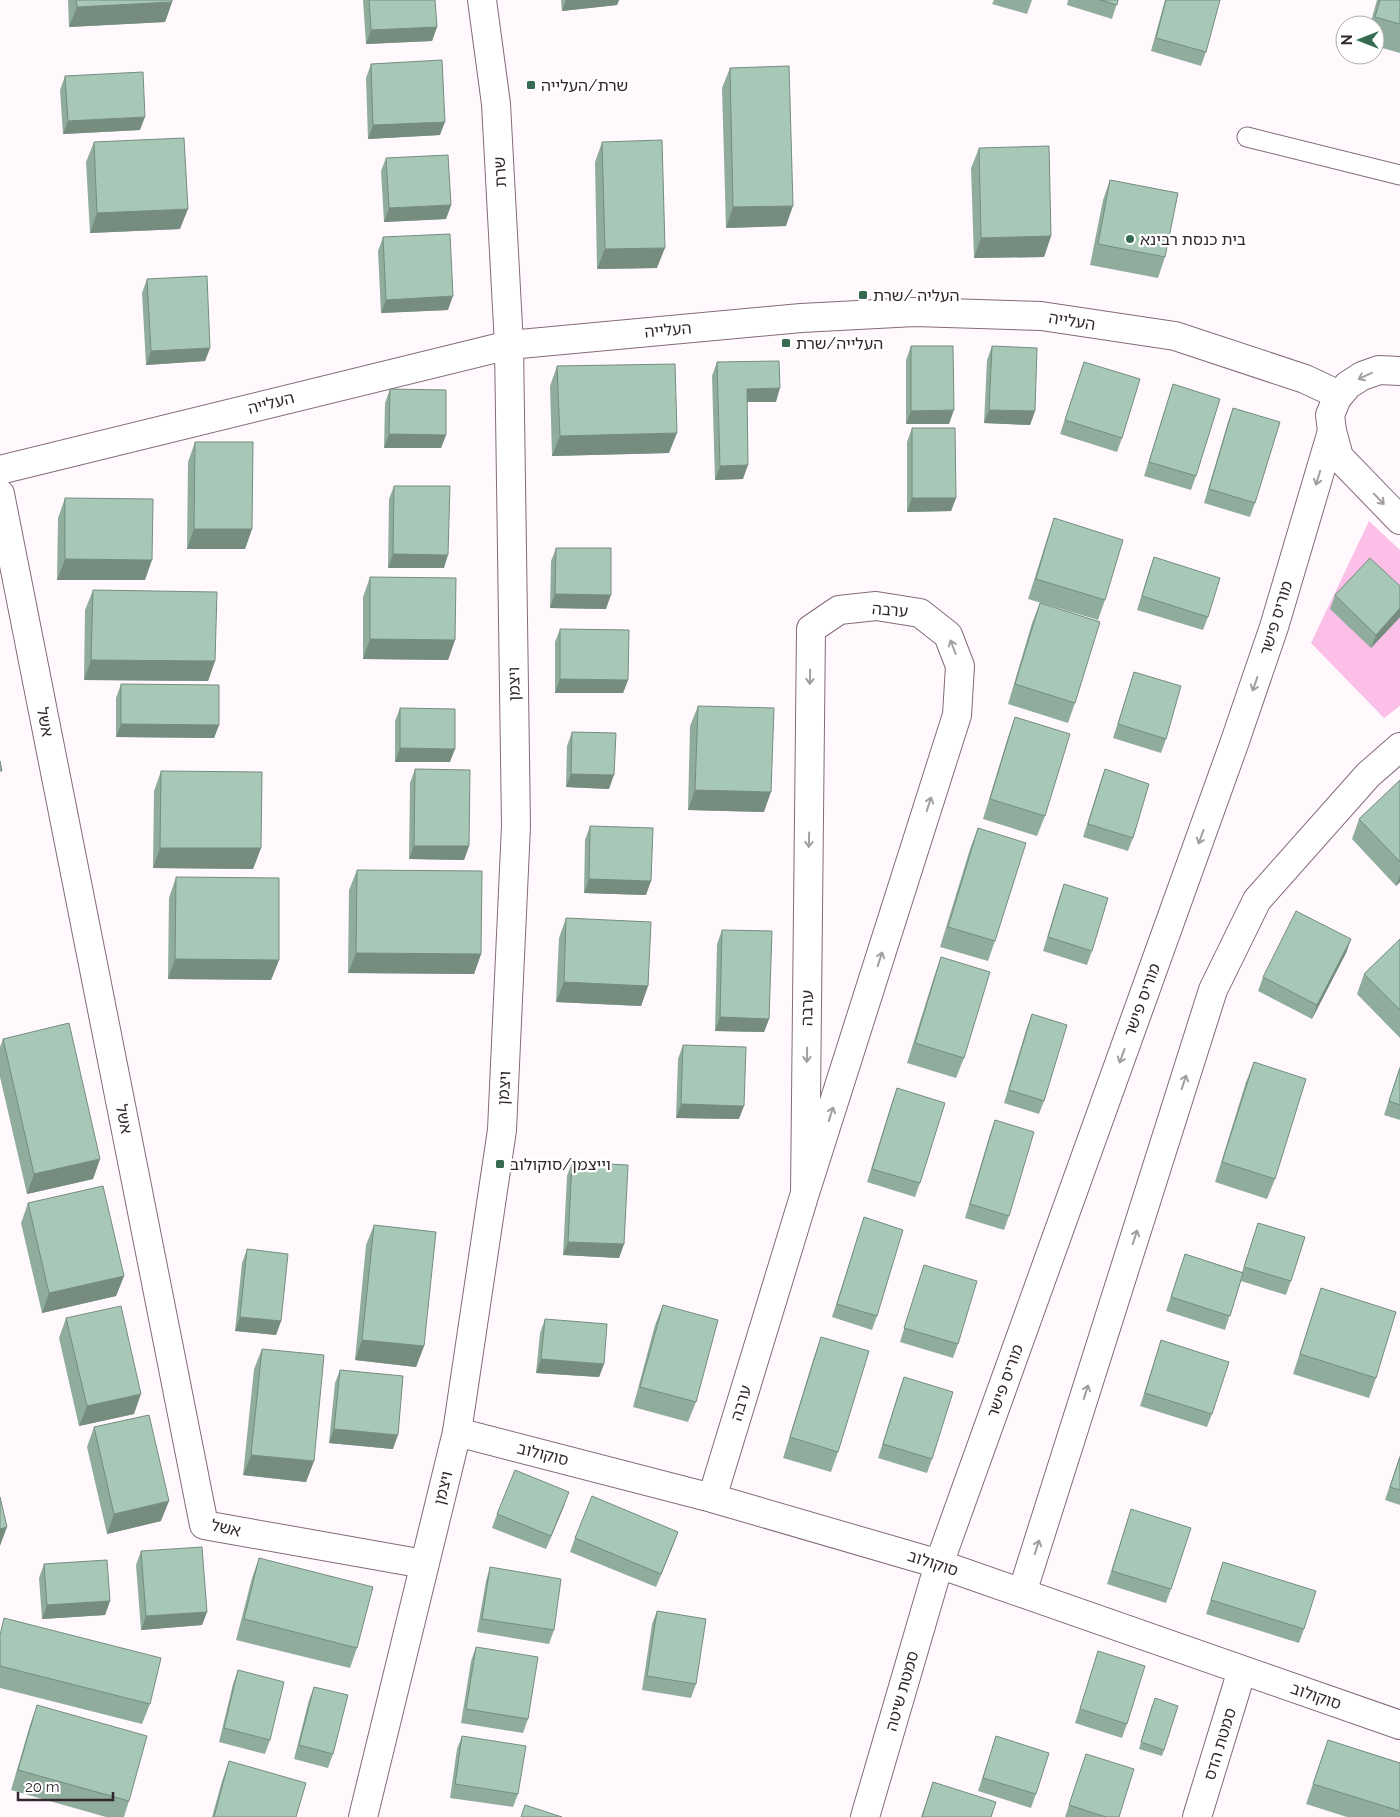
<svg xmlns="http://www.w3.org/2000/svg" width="1400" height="1817" font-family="Raleway,'Noto Sans Hebrew',sans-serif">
	<rect width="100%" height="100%" fill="#fff9fd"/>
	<path fill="#fcc0e8" d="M1369 521 1400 550V706L1384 718 1311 643Z"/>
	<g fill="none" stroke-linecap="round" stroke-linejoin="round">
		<defs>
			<path id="lane" d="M1247 137 1400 175"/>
			<path id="street" d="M0 470 509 345
				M0 494 204 1525 424 1564
				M457 1432 712 1498 939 1564 1400 1725
				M712 1498 805 1193 957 715 960 666 948 635 920 613 876 606 839 610 811 629 805 1193
				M1022 1593 1213 990 1257 900 1368 775 1400 747
				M865 1817 939 1564 1234 744 1274 627 1332 431
				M1197 1817 1242 1670"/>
			<path id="secondary" d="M509 345 801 318 915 312 1041 316 1175 336 1305 379 1339 395
				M1400 371 1379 370 1362 376 1348 385 1337 398 1330 415 1332 431 1339 457 1400 520
				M363 1817 457 1432 502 1130 516 826 509 345 496 104 482 0"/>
		</defs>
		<use href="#lane" stroke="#846a7b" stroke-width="21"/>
		<use href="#street" stroke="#846a7b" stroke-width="30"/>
		<use href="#secondary" stroke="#846a7b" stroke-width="30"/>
		<use href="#lane" stroke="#fff" stroke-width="19"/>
		<use href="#street" stroke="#fff" stroke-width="28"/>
		<use href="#secondary" stroke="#fff" stroke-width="28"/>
	</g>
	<path fill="#90ac9d" d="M68 0H172V2L165 22 69 27Z
		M363 0H435L437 27 432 41 366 44Z
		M561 0H619L617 5 562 11Z
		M994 0H1032L1027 14 992 4Z
		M1068 0H1118L1112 19 1067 5Z
		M1165 0H1220L1206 52 1201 66 1151 51Z
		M1377 0H1400V53L1375 46V25H1370Z
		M371 64 440 135 368 139 366 78Z
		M730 68 786 226 726 228 722 88Z
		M65 76 140 130 63 134 60 90Z
		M94 142 180 229 90 233 86 162Z
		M602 142 657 268 597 269 595 162Z
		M979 148 1051 236 1044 257 974 258 971 168Z
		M386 158 451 205 446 219 384 222 381 171Z
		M1110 180 1165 257 1158 278 1090 265 1103 200Z
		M383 237 448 310 381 313 378 251Z
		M147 279 210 348 205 361 146 365 142 293Z
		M911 346 949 424H906V360Z
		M992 346 1035 411 1030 425 984 423 987 360Z
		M717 362 776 402H747L743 479 715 480 712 376Z
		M1084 362 1122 438 1117 452 1060 434Z
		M557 366 669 453 552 456 550 386Z
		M1173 384 1196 476 1191 490 1144 476Z
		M390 389 446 435 441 448H384L385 403Z
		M1233 408 1255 503 1250 517 1204 503 1228 422Z
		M912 428 956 498 951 511 907 512V442Z
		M195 442 252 529 245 549H187L188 462Z
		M394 486 444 568H388L389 499Z
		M65 498 145 580H57L58 518Z
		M1054 518 1105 600 1098 620 1028 599 1047 539Z
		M556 548 606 609 550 608 551 561Z
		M1154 557 1208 617 1203 630 1137 610 1149 571Z
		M370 577 455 640 448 660 363 659V597Z
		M1400 586V617L1371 648 1330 609 1335 595Z
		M93 590 215 661 208 681 84 680 85 610Z
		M1040 603 1075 703 1068 723 1008 704 1032 623Z
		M560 629 628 680 623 693H555V642Z
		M1134 672 1166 739 1161 753 1113 738Z
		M121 684 219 725 214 738 116 737V698Z
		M698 706 764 812 688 810 690 726Z
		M400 708 450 762H395V721Z
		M1015 717 1045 816 1037 836 983 819 1008 737Z
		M572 732 609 789 566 787 567 746Z
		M415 769 469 846 464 860 409 859 410 783Z
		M1105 769 1133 838 1128 851 1083 837 1100 783Z
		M161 771 261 848 253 869 153 868 154 791Z
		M1400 780V882L1396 886 1352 839 1359 819Z
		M590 826 646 895 584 893 585 840Z
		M978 828 995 941 988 961 940 947 970 849Z
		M357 870 481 954 474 974 348 973 349 890Z
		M176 877 279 960 271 980 168 979 169 898Z
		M1064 884 1092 951 1087 965 1043 951 1059 898Z
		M566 918 648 986 641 1006 556 1002 559 938Z
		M722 930 769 1019 764 1032 715 1031 717 944Z
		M1351 939 1346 953 1312 1019 1258 991 1263 977Z
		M1400 939V1038L1357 994 1364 974Z
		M941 957 964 1058 956 1078 907 1063 934 977Z
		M1032 1014 1044 1101 1039 1114 1004 1103 1027 1027Z
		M3 1039 100 1159 93 1179 27 1194 0 1077V1047Z
		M683 1045 739 1119 676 1118 678 1059Z
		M1254 1062 1275 1179 1267 1199 1215 1182 1246 1082Z
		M1400 1066V1120L1384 1115Z
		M897 1088 920 1183 915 1197 867 1182 892 1102Z
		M995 1120 1009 1216 1004 1230 965 1218 990 1134Z
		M572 1162 624 1244 619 1258 563 1255 567 1176Z
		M28 1203 124 1276 116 1296 42 1313 21 1223Z
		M864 1217 877 1316 872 1330 832 1317Z
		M1258 1223 1291 1281 1286 1295 1241 1281 1225 1330 1166 1311 1185 1254 1242 1272Z
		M374 1225 424 1346 416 1367 355 1360 366 1245Z
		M247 1249 281 1321 276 1335 235 1331 242 1263Z
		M924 1265 958 1344 953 1358 900 1342Z
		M1321 1288 1376 1378 1369 1398 1293 1374 1314 1309Z
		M663 1305 696 1402 688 1422 633 1407 655 1325Z
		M66 1318 134 1414 79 1426 59 1338Z
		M545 1319 604 1364 599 1377 536 1373 540 1333Z
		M821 1337 838 1452 831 1472 783 1458 814 1357Z
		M1161 1340 1212 1414 1207 1427 1140 1406Z
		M262 1349 314 1461 306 1482 243 1475 254 1369Z
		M340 1370 393 1449 329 1443 335 1383Z
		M904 1377 932 1459 927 1473 878 1458 899 1391Z
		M94 1427 161 1521 107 1534 87 1447Z
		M1400 1455V1505L1385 1500Z
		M564 1506 546 1549 492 1528 497 1514Z
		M1131 1509 1171 1589 1166 1603 1107 1584Z
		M678 1532 656 1587 570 1552 575 1538Z
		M141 1551 207 1612 202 1625 141 1630 136 1565Z
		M259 1558 357 1648 350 1668 236 1640 252 1578Z
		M1223 1562 1304 1629 1299 1643 1206 1614Z
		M44 1564 110 1601 105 1615 42 1619 39 1578Z
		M490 1567 554 1630 549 1644 477 1632 486 1581Z
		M657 1611 696 1684 691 1698 642 1690 652 1624Z
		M0 1635 150 1704 142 1724 0 1688Z
		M476 1647 528 1719 523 1733 461 1723 471 1661Z
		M1098 1651 1127 1724 1122 1738 1075 1723Z
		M238 1670 270 1740 265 1754 219 1742 233 1684Z
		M314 1687 333 1754 328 1768 294 1759 309 1700Z
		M37 1705 129 1801 124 1817H106L11 1790 30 1725Z
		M1152 1705 1164 1750 1162 1756 1139 1749Z
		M462 1736 518 1794 513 1807 450 1798 457 1749Z
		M996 1736 1036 1794 1031 1808 978 1791Z
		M1328 1740 1400 1763V1817H1347L1306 1804Z
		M1086 1754 1119 1817H1065Z
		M229 1761 296 1817H212L222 1781Z
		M933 1782 991 1817H921Z"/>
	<path fill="#758c7f" d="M566 0H619L617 5 562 11Z
		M172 2 165 22 69 27 77 7Z
		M437 27 432 41 366 44 371 30Z
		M145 117 140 130 63 134 68 121Z
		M445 122 440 135 368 139 373 125Z
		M451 205 446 219 384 222 389 208Z
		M793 206 786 226 726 228 733 207Z
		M188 209 180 229 90 233 97 213Z
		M1051 236 1044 257 974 258 981 238Z
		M665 248 657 268 597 269 605 249Z
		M453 296 448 310 381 313 386 300Z
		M210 348 205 361 146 365 151 351Z
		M780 388 776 402H742L747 389Z
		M954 410 949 424H906L911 411Z
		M989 410 1035 411 1030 425 984 423Z
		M677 433 669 453 552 456 560 436Z
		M389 434 446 435 441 448H384Z
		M748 465 743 479 715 480 720 466Z
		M912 498H956L951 511 907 512Z
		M194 529H252L245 549H187Z
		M393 554 448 555 444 568H388Z
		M65 559 152 560 145 580H57Z
		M555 594 611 595 606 609 550 608Z
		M1400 608V617L1371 648 1376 635Z
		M370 639 455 640 448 660 363 659Z
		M91 660 215 661 208 681 84 680Z
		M560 679 628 680 623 693H555Z
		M121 724 219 725 214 738 116 737Z
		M400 748 455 749 450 762H395Z
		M571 774 614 775 609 789 566 787Z
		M695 790 771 792 764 812 688 810Z
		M414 846H469L464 860 409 859Z
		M160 848H261L253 869 153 868Z
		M1400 875V882L1396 886Z
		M589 879 651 881 646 895 584 893Z
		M1351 939 1346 953 1312 1019 1317 1005Z
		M356 953 481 954 474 974 348 973Z
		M175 959 279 960 271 980 168 979Z
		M564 982 648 986 641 1006 556 1002Z
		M720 1017 769 1019 764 1032 715 1031Z
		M681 1104 744 1106 739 1119 676 1118Z
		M100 1159 93 1179 27 1194 34 1174Z
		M568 1242 624 1244 619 1258 563 1255Z
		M124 1276 116 1296 42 1313 49 1293Z
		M240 1317 281 1321 276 1335 235 1331Z
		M362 1340 424 1346 416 1367 355 1360Z
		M541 1359 604 1364 599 1377 536 1373Z
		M141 1394 134 1414 79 1426 87 1406Z
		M334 1429 398 1435 393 1449 329 1443Z
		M251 1455 314 1461 306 1482 243 1475Z
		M569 1492 564 1506 546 1549 551 1536Z
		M169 1501 161 1521 107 1534 114 1514Z
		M7 1527 0 1546V1529Z
		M678 1532 673 1546 656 1587 661 1574Z
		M110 1601 105 1615 42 1619 47 1605Z
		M207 1612 202 1625 141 1630 146 1616Z"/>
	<path fill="#a7c8b6" stroke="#758c7f" d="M76 0H172V2L77 7Z
		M369 0H435L437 27 371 30Z
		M1100 0H1118L1117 5Z
		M1166 0H1220L1206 52 1156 38Z
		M1380 0H1400V24L1375 17Z
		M442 60 445 122 373 125 371 64Z
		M789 66 793 206 733 207 730 68Z
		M143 72 145 117 68 121 65 76Z
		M184 138 188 209 97 213 94 142Z
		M662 140 665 248 605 249 602 142Z
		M1049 146 1051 236 981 238 979 148Z
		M448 155 451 205 389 208 386 158Z
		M1110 180 1178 193 1165 257 1098 244Z
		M450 234 453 296 386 300 383 237Z
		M207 276 210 348 151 351 147 279Z
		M911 346H953L954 410 911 411Z
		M992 346 1037 348 1035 411 989 410Z
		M779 361 780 388 747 389 748 465 720 466 717 362Z
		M1084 362 1140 379 1122 438 1065 420Z
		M675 364 677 433 560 436 557 366Z
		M1173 384 1220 399 1196 476 1149 462Z
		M390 389 446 390V435L389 434Z
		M1233 408 1280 422 1255 503 1209 489Z
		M912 428H955L956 498H912Z
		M195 442H253L252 529H194Z
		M394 486H450L448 555 393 554Z
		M65 498 153 499 152 560 65 559Z
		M1054 518 1123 540 1105 600 1036 579Z
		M556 548H611V595L555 594Z
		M1154 557 1220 578 1208 617 1142 596Z
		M1370 558 1400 586V608L1376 635 1335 595Z
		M370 577 456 578 455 640 370 639Z
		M93 590 217 592 215 661 91 660Z
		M1040 603 1100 622 1075 703 1015 684Z
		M560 629 629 630 628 680 560 679Z
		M1134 672 1181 686 1166 739 1118 724Z
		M121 684 219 685V725L121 724Z
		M698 706 774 708 771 792 695 790Z
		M400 708 455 709V749L400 748Z
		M1015 717 1070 734 1045 816 990 799Z
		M572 732 616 733 614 775 571 774Z
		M0 761 2 771H0Z
		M415 769 470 770 469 846H414Z
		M1105 769 1149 784 1133 838 1088 824Z
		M161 771 262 772 261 848H160Z
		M1400 780V862L1359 819Z
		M590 826 653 828 651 881 589 879Z
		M978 828 1026 843 995 941 948 927Z
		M357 870 482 871 481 954 356 953Z
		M176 877 279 878V960L175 959Z
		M1064 884 1108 898 1092 951 1048 937Z
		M1296 911 1351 939 1317 1005 1263 977Z
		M566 918 651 922 648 986 564 982Z
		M722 930 772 931 769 1019 720 1017Z
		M1400 939V1010L1364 974Z
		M941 957 990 972 964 1058 915 1043Z
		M1032 1014 1067 1025 1044 1101 1009 1090Z
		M69 1023 100 1159 34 1174 3 1039Z
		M683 1045 746 1047 744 1106 681 1104Z
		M1254 1062 1306 1079 1275 1179 1222 1162Z
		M1400 1068V1105L1389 1101Z
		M897 1088 945 1103 920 1183 872 1169Z
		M995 1120 1034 1132 1009 1216 970 1204Z
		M572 1162 628 1165 624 1244 568 1242Z
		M103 1186 124 1276 49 1293 28 1203Z
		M864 1217 903 1230 877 1316 837 1304Z
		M1258 1223 1305 1237 1291 1281 1244 1267Z
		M374 1225 436 1232 424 1346 362 1340Z
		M247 1249 288 1254 281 1321 240 1317Z
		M1185 1254 1243 1273 1230 1316 1171 1297Z
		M924 1265 977 1281 958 1344 904 1328Z
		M1321 1288 1396 1312 1376 1378 1300 1354Z
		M663 1305 718 1320 696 1402 640 1387Z
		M121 1306 141 1394 87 1406 66 1318Z
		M545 1319 607 1324 604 1364 541 1359Z
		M821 1337 869 1351 838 1452 790 1437Z
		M1161 1340 1229 1362 1212 1414 1145 1393Z
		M262 1349 324 1355 314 1461 251 1455Z
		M340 1370 403 1376 398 1435 334 1429Z
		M904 1377 953 1392 932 1459 883 1444Z
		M149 1415 169 1501 114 1514 94 1427Z
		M1400 1457V1490L1390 1487Z
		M515 1470 569 1492 551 1536 497 1514Z
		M592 1496 678 1532 661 1574 575 1538Z
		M0 1497 7 1527 0 1529Z
		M1131 1509 1191 1528 1171 1589 1112 1571Z
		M202 1547 207 1612 146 1616 141 1551Z
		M259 1558 373 1587 357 1648 244 1619Z
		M107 1560 110 1601 47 1605 44 1564Z
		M1223 1562 1316 1591 1304 1629 1211 1600Z
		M490 1567 561 1579 554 1630 482 1619Z
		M657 1611 706 1619 696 1684 647 1676Z
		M4 1618 161 1658 150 1704 0 1666V1635Z
		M476 1647 538 1657 528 1719 466 1709Z
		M1098 1651 1145 1666 1127 1724 1080 1709Z
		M238 1670 284 1682 270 1740 224 1728Z
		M314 1687 348 1695 333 1754 299 1745Z
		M1155 1698 1178 1706 1164 1750 1141 1742Z
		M37 1705 147 1736 129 1801 18 1770Z
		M462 1736 526 1746 518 1794 455 1784Z
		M996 1736 1049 1753 1036 1794 983 1778Z
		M1328 1740 1400 1763V1811L1313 1784Z
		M1086 1754 1134 1769 1119 1817H1106L1069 1805Z
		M229 1761 306 1783 296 1817H214Z
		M933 1782 996 1802 991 1817H922Z
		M525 1805 562 1817H521Z"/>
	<defs><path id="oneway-shaft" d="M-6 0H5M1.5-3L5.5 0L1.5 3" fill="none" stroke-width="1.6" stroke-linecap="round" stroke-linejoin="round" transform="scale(1.25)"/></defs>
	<g stroke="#a39ea1">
		<use href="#oneway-shaft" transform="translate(1365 376) rotate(155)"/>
		<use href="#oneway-shaft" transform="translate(1318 478) rotate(107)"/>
		<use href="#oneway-shaft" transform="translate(1379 499) rotate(46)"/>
		<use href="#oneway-shaft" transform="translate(953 647) rotate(-111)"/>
		<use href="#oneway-shaft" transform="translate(810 677) rotate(91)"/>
		<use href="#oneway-shaft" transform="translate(1255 684) rotate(109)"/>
		<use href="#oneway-shaft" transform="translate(929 804) rotate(-72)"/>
		<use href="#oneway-shaft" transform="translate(1201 837) rotate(110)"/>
		<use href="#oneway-shaft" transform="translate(809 840) rotate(91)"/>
		<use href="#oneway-shaft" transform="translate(880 959) rotate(-72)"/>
		<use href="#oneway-shaft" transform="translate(807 1055) rotate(91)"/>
		<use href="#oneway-shaft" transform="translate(1122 1056) rotate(110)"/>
		<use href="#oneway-shaft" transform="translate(1184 1082) rotate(-72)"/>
		<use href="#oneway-shaft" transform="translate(831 1114) rotate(-72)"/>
		<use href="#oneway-shaft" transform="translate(1135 1237) rotate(-72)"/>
		<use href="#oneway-shaft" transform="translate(1086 1392) rotate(-72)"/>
		<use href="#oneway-shaft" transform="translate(1037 1547) rotate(-72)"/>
	</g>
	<g fill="#356b51" stroke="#fff" stroke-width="2">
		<rect x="526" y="80" width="10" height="10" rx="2.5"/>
		<circle cx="1130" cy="239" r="5"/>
		<rect x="858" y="290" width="10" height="10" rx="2.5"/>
		<rect x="781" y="338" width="10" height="10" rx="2.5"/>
		<rect x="495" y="1159" width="10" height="10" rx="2.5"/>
	</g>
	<g text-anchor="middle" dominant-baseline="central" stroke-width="4.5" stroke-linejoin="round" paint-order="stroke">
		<g font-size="16" fill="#32272e" stroke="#fff" text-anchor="start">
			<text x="541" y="85">שרת/העלייה</text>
			<text x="1140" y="239">בית כנסת רבינא</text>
			<text x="873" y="295">העליה /שרת</text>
			<text x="796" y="343">העלייה/שרת</text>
			<text x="510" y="1164">וייצמן/סוקולוב</text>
		</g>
		<g font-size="16" fill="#32272e" stroke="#fff">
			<text transform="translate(500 172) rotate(-93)">שרת</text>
			<text transform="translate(1072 321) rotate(9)">העלייה</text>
			<text transform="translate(668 330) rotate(-5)">העלייה</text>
			<text transform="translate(271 403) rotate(-14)">העלייה</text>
			<text transform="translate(890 610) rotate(5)">ערבה</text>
			<text transform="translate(1276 618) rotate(-73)">מוריס פישר</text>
			<text transform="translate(514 684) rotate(-91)">ויצמן</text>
			<text transform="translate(45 722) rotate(79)">אשל</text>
			<text transform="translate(1142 1000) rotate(-70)">מוריס פישר</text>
			<text transform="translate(807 1008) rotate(-89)">ערבה</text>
			<text transform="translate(504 1088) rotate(-87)">ויצמן</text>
			<text transform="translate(124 1119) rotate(79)">אשל</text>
			<text transform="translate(1005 1381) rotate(-70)">מוריס פישר</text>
			<text transform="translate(741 1403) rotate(-73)">ערבה</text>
			<text transform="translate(543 1454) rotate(14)">סוקולוב</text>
			<text transform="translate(443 1488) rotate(-76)">ויצמן</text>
			<text transform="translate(226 1528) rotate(12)">אשל</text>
			<text transform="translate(933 1563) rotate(18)">סוקולוב</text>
			<text transform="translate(902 1691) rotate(-74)">סמטת שיטה</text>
			<text transform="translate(1316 1696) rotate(19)">סוקולוב</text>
			<text transform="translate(1220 1744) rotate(-73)">סמטת הדס</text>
		</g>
	</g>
	<g transform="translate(1360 40) rotate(270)"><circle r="24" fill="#ffffff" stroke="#ada9ab"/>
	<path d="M0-4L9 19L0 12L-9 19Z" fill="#356b51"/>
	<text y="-8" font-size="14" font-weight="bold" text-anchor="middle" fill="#32272e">N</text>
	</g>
	<path d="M18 1792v8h95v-8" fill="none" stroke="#32272e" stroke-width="2.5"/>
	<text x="25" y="1792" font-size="15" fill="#32272e" stroke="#ffffff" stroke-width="4" paint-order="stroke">20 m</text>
</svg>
